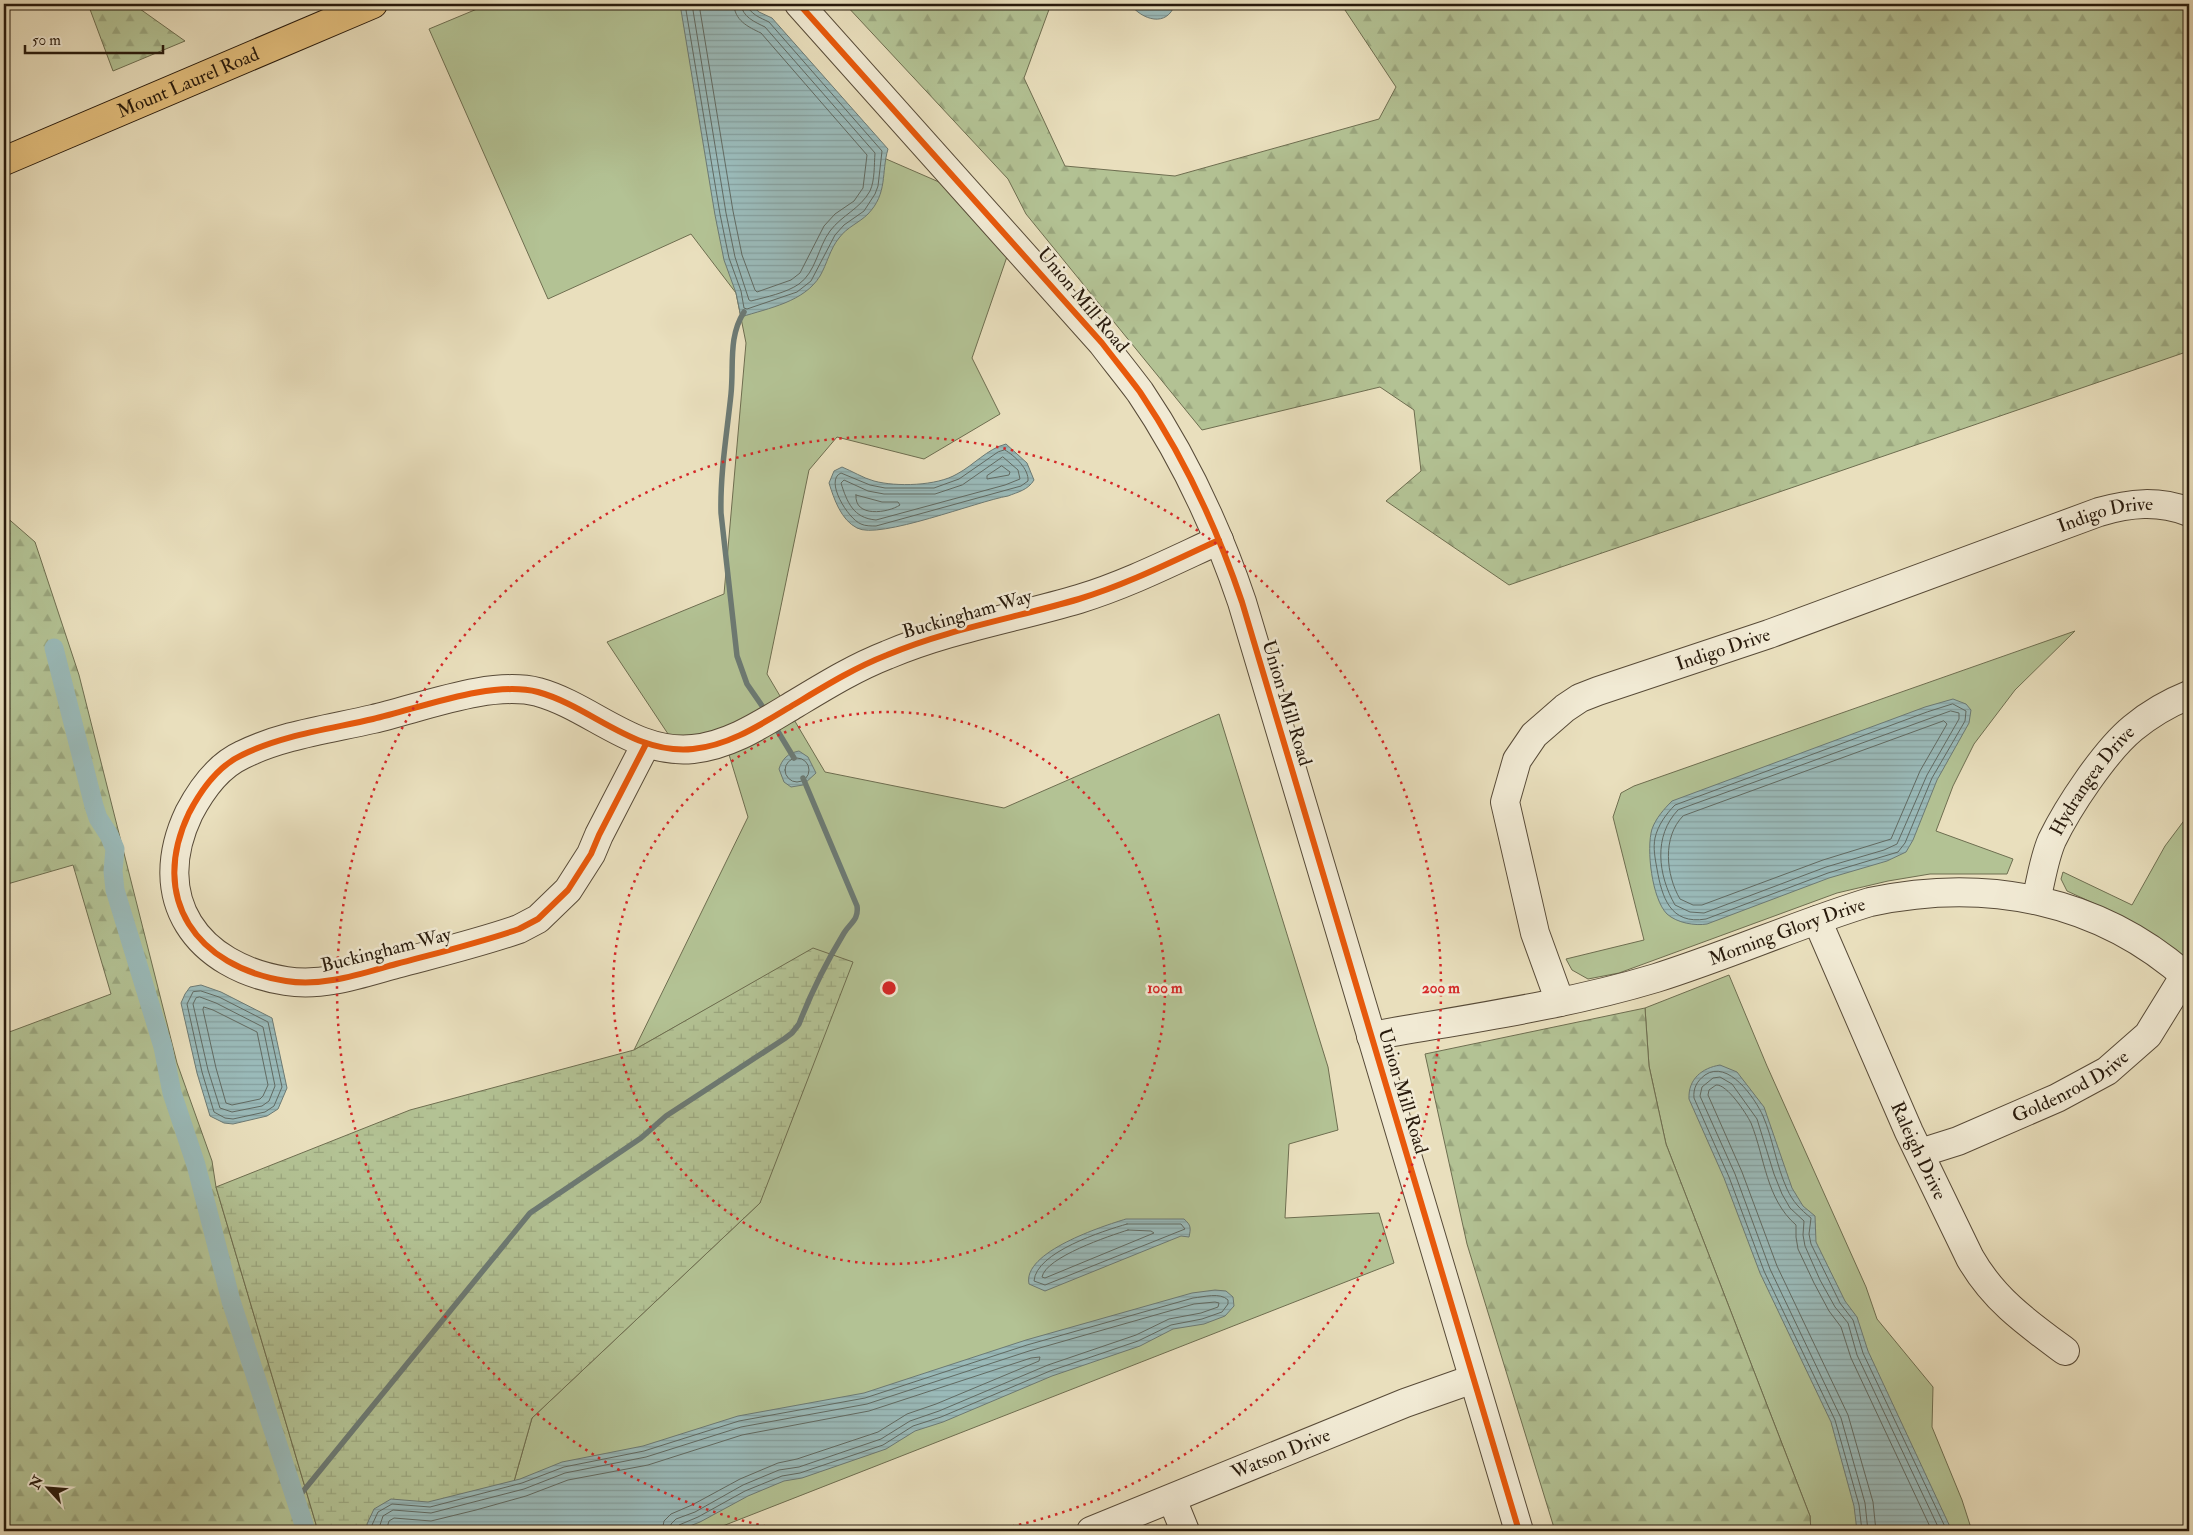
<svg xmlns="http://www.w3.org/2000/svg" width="2193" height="1535" font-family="'IM FELL Double Pica',serif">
	<defs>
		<pattern id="forest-firs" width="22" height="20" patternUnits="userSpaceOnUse" patternTransform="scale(1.25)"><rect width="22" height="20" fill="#b3c294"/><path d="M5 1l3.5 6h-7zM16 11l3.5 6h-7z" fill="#9aa67e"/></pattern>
		<pattern id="wetland-marsh" width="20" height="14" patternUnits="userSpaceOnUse" patternTransform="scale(1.25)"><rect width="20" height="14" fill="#b3c294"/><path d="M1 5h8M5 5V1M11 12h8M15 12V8" fill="none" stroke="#9aa67e"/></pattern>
		<pattern id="water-rules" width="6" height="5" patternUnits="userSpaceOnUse" patternTransform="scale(1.25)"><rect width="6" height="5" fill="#9abab9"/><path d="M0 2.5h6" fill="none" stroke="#859f9e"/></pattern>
	</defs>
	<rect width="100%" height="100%" fill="#e9dfbd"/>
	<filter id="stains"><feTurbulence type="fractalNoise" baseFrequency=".004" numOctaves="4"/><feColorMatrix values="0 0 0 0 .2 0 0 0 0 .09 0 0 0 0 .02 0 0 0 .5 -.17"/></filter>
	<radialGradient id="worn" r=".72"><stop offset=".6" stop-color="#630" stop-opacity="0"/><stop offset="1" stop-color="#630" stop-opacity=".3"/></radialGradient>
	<path fill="#b3c294" stroke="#6e6e50" d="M489 4H717L854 145 962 192 1010 248 972 358 1000 414 924 459 837 437 809 470 767 674 825 772 1004 808 1219 714 1328 1067 1338 1130 1289 1144 1285 1218 1379 1213 1394 1263 710 1531H380L509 1499 532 1418 760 1203 813 949 634 1050 748 817 727 748 682 755 607 642 724 594 746 343 736 293 691 234 548 299 429 29Z
		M2075 631 2015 690 1974 744 1953 786 1936 831 2013 859 2007 874H1930L1888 881 1837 893 1619 973 1588 979 1572 970 1566 959 1644 940 1613 817 1621 793 1634 786Z
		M2189 814V963L2143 930 2117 914 2067 891 2061 879 2063 872 2132 905 2165 846Z
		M1729 975 1767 1066 1866 1287 1877 1319 1933 1387 1932 1427 1962 1500 1972 1531H1811L1810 1516 1666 1144 1649 1066 1645 1008Z"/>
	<path fill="url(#forest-firs)" stroke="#6e6e50" d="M88 4H133L185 41 113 71Z
		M845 4H1051L1024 78 1065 166 1175 176 1379 119 1396 87 1341 4H2189V351L1509 585 1386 501 1421 471 1414 410 1380 387 1202 430 1026 214 1008 179Z
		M4 515 35 542 79 675 177 1063 212 1161 216 1187 318 1531H4V1034L111 994 73 865 4 885Z
		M1645 1008 1649 1066 1666 1144 1810 1516 1811 1531H1555L1467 1244 1425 1054Z"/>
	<path fill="url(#wetland-marsh)" stroke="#6e6e50" d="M813 948 853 962 760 1203 532 1418 509 1499 380 1531H318L216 1187 410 1110 634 1050Z"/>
	<path fill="url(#water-rules)" stroke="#6c7a74" d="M680 4H750L759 12 772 18 888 149C881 173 888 193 868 214 859 223 847 227 839 238 830 249 827 264 820 276 804 302 769 308 741 317L736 293 724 260 715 215Z
		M1130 4H1175C1167 28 1142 20 1130 4Z
		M1006 444 1027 463 1034 480C1028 490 1018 492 1008 496 978 501 879 540 857 528 841 520 834 499 829 483L834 471 842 467C852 471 863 478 874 481 896 487 937 486 957 474 974 465 987 449 1006 444Z
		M1953 699 1966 704 1971 710 1969 723 1937 780 1913 840 1906 852 1887 861 1829 878 1707 924C1695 926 1677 923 1667 914 1652 899 1646 849 1652 829 1656 818 1664 809 1672 801L1925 707Z
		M799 751 808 757 816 773 803 785 791 787 784 782 779 769C782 759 788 753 799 751Z
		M201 985 221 992 272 1018 287 1088 278 1109 267 1116 233 1124 224 1123 210 1116 197 1073 181 1003 185 994 190 987Z
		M1720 1065 1737 1072 1764 1107 1792 1188 1803 1206 1815 1216 1816 1242 1845 1301 1857 1317 1868 1351 1952 1531H1857L1854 1506 1831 1422 1760 1273 1724 1178 1689 1099C1688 1079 1702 1068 1720 1065Z
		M1126 1219H1184C1191 1225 1191 1228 1189 1237L1181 1236 1045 1291 1029 1284C1022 1252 1103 1226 1126 1219Z
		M1215 1290 1226 1291 1233 1297 1234 1306 1225 1316 1204 1324 1173 1329 1140 1346 1052 1376 943 1422 915 1431 886 1449 802 1478 784 1481 748 1496 700 1522 677 1531H367V1524L374 1509 391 1499 428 1502 520 1479 562 1462 643 1446 738 1416 864 1393 1026 1340 1192 1293Z"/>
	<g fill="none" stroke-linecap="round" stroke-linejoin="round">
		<path stroke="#616a62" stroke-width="1" d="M685 4 720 214 729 258 741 291 744 308 747 309 797 292 811 281 835 235 844 225 864 211 875 194 878 186 882 151 769 22C761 18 749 14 747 4
			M692 4 726 213 735 257 749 300 751 301C766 297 786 293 799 284 816 272 818 247 830 231 842 215 860 209 870 191 875 180 874 165 875 153L765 27C755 22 742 17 741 4
			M699 4 733 211 742 255 755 290 757 292 791 280 800 273 824 226 835 214 854 201 863 188 867 155 761 33C748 27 734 20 734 4
			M1005 450C1015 456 1029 469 1028 481L1021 486 876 526C871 526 865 526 861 524 848 519 824 480 841 473L870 485 885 488H934L959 479 998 452Z
			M1003 457 1018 470 1020 479 1005 485 876 520C853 518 847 502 841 483L844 480 868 491 884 494H935L962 485Z
			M1002 466 1010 472 1009 475 987 479V476Z
			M856 495 882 502H898L900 505C888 513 854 518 856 495Z
			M1953 704 1966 711 1965 721 1932 778 1905 843 1898 852 1828 873 1706 919C1670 925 1662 897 1657 869 1655 858 1653 848 1655 838 1658 825 1666 814 1675 805L1927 712Z
			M1951 711 1959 713V719L1927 775 1897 844 1884 850 1826 867 1704 913 1690 912 1675 905C1658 875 1653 836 1678 810Z
			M1944 721 1947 724 1920 771 1891 839 1823 860 1702 905H1693L1680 899C1666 875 1662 837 1683 816Z
			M785 770a12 12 0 1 1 24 0a12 12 0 1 1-24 0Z
			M201 991 219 997 268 1022 282 1087 274 1106 265 1112 233 1119 225 1118 214 1112 202 1072 187 1004 193 992Z
			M200 997 216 1003 263 1027 275 1086 269 1101 262 1106 232 1112 220 1108 208 1070 193 1004 196 998Z
			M204 1007 213 1010 257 1032 268 1085 263 1096 260 1099 232 1105 226 1103 216 1068 203 1010Z
			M1127 1224H1181L1185 1229 1045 1285 1034 1281C1036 1252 1103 1231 1127 1224Z
			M1128 1230 1151 1231 1154 1233 1045 1278 1042 1277C1046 1257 1109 1236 1128 1230Z
			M372 1531V1525L378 1512 392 1504 430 1507 522 1483 564 1467 644 1451 739 1421 865 1398 1027 1345 1193 1298C1204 1297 1220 1292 1228 1300V1304L1222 1312 1202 1319 1171 1325 1138 1341 1050 1371 941 1417 913 1426 883 1445 800 1473 782 1476 745 1491 698 1517 679 1525 676 1531
			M378 1531 383 1516 393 1510 431 1513 524 1489 565 1473 646 1457 741 1427 867 1404 1029 1351 1194 1304 1215 1302 1219 1303 1218 1307 1201 1313 1169 1319 1136 1335 1048 1365 939 1411 910 1421 881 1439 799 1467 779 1470 743 1485 695 1512 676 1519 671 1524 670 1531
			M386 1531 389 1521 394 1518 431 1521 476 1510 526 1496 568 1480 648 1465 742 1435 869 1411 1031 1358 1040 1357 1039 1361 936 1404 907 1414 878 1432 797 1459 778 1463 740 1479 692 1505 671 1514 664 1521 662 1531
			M1862 1531 1859 1505 1835 1420 1764 1271 1729 1177 1694 1098C1693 1088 1697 1081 1705 1075 1728 1059 1755 1098 1763 1116 1773 1139 1776 1165 1787 1189 1793 1202 1800 1209 1811 1218L1809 1234 1811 1244 1840 1303 1853 1320 1863 1353 1947 1531
			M1868 1531 1865 1503 1841 1418 1770 1269 1735 1174 1700 1096 1702 1087 1713 1078 1720 1077 1732 1084 1757 1119 1774 1174 1782 1194 1790 1208 1804 1221 1803 1235 1805 1246 1820 1280 1835 1307 1848 1323 1857 1355 1940 1531
			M1876 1531 1873 1502 1848 1415 1777 1266 1742 1172 1708 1095 1709 1090 1716 1085C1727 1084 1746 1113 1751 1123 1765 1158 1766 1199 1796 1225V1237L1798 1249 1814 1283 1829 1311 1841 1327 1851 1358 1932 1531"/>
		<path stroke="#6c7a74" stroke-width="5.5" d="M744 312C728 337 734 365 731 394 727 433 720 473 721 513L737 656 747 684 767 713
			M774 725 794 758
			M296 1500 530 1213 641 1138 666 1116 784 1039 792 1033 799 1024C811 993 827 961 844 933 850 923 859 920 857 906L803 778"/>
		<path stroke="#9abab9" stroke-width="19" d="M54 648 94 806 98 818 109 835 115 849 113 871 115 890 163 1047 172 1093 196 1165 231 1301 306 1531"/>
		<defs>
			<g id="minor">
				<path d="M799 4 1102 343C1115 360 1128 376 1140 392 1184 457 1217 528 1242 602L1519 1531"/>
				<path d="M646 744 599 835 591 854 568 890 538 919 519 929C479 943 437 953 396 964 360 974 323 987 286 981 197 967 148 899 189 813 201 790 218 766 242 755 282 735 330 729 373 719 421 708 490 680 538 692 592 707 634 755 693 749 731 745 763 723 795 704 825 686 854 668 887 655 948 629 1015 618 1079 599 1128 584 1173 561 1219 540"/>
				<path id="s1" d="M2036 900C2041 881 2044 858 2052 840 2068 807 2105 751 2133 728 2150 714 2169 703 2189 695"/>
				<path id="s2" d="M1817 920 1909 1132 1970 1258C1994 1300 2027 1323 2065 1351"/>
				<path id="s3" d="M1560 1002 1535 933 1505 802 1517 760 1534 735 1565 708 1580 698 1598 691 1769 634 2099 512C2130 503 2158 500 2189 512"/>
				<path id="s4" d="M1371 1036C1466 1019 1563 1006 1656 978 1729 955 1798 924 1870 902 1986 877 2100 899 2189 979"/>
				<path id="s5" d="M1920 1153 1958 1141 2057 1098 2107 1071 2148 1035 2185 975"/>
				<path d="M1172 1499 1185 1531"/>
				<path id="s6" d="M1091 1531 1405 1403 1473 1379"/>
			</g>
			<g id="major">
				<path id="s7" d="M4 161 373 4"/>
			</g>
		</defs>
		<use href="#minor" stroke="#584b38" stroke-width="30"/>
		<use href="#major" stroke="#281a0c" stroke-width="30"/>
		<use href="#minor" stroke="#f1ead4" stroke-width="28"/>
		<use href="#major" stroke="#e4c07e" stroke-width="28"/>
		<defs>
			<path id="cycleway" d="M799 4 1102 343C1115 360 1128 376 1140 392 1184 457 1217 528 1242 602L1519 1531
				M646 744 599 835 591 854 568 890 538 919 519 929C479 943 437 953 396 964 360 974 323 987 286 981 197 967 148 899 189 813 201 790 218 766 242 755 282 735 330 729 373 719 421 708 490 680 538 692 592 707 634 755 693 749 731 745 763 723 795 704 825 686 854 668 887 655 948 629 1015 618 1079 599 1128 584 1173 561 1219 540"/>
		</defs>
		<use href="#cycleway" stroke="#f1ead4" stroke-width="9"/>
		<use href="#cycleway" stroke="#e8590c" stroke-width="6"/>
	</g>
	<g fill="none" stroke="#d62828" stroke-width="2.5" stroke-dasharray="2.5 5">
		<circle cx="889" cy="988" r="276"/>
		<path d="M788 1531A552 552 0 1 1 990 1531"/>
	</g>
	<g text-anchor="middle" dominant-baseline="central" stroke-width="5" stroke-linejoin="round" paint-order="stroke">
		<g font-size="19" fill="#281a0c" stroke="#f1ead4">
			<text stroke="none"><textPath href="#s7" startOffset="200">Mount Laurel Road</textPath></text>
			<text transform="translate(1083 300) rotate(50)">Union Mill Road</text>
			<text stroke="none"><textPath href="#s3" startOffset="898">Indigo Drive</textPath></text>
			<text transform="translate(967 614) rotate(-16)">Buckingham Way</text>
			<text stroke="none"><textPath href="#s3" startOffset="492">Indigo Drive</textPath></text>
			<text transform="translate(1287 703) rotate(73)">Union Mill Road</text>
			<text stroke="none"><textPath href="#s1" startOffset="134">Hydrangea Drive</textPath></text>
			<text stroke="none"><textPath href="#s4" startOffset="430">Morning Glory Drive</textPath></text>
			<text transform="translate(386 950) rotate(-14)">Buckingham Way</text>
			<text stroke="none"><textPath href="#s5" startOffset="165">Goldenrod Drive</textPath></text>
			<text transform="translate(1403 1091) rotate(73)">Union Mill Road</text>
			<text stroke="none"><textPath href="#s2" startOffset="252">Raleigh Drive</textPath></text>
			<text stroke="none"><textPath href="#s6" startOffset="205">Watson Drive</textPath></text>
		</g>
	</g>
	<circle cx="889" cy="988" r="8" fill="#d62828" stroke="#f1ead4" stroke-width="2.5"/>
	<g font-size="15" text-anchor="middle" font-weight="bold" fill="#d62828" stroke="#f1ead4" stroke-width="5" stroke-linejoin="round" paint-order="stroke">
		<text x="1165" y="993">100 m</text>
		<text x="1441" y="993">200 m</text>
	</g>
	<rect width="2193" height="1535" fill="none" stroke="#e9dfbd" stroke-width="20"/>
	<rect x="5" y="5" width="2183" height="1525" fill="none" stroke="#281a0c" stroke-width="2.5"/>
	<rect x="10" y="10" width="2173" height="1515" fill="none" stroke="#281a0c"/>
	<g transform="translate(48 1488) rotate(296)" stroke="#f1ead4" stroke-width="4" paint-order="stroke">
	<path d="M0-4L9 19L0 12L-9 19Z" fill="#281a0c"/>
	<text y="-8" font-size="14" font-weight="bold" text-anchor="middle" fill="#281a0c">N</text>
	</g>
	<path d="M25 45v8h138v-8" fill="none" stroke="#281a0c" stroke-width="2.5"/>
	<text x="32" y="45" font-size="15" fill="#281a0c" stroke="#f1ead4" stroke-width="4" paint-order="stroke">50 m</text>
	<rect width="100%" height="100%" filter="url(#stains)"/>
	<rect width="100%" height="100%" fill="url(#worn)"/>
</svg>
